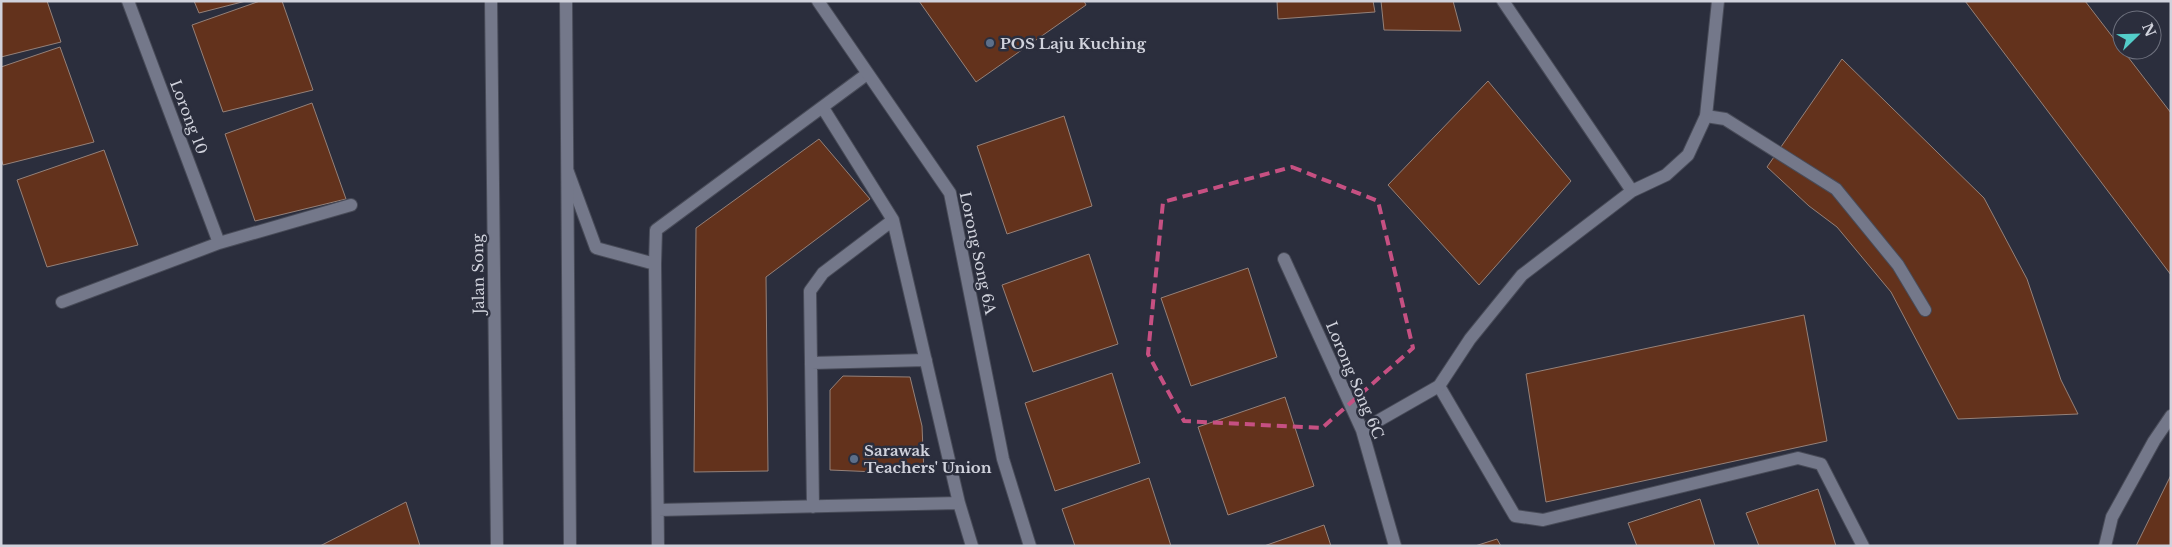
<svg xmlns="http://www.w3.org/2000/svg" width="2172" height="547" font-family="'Libre Baskerville',serif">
	<rect width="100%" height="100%" fill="#2b2e3d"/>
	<path fill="#63321c" stroke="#958179" d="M1 1H47L61 42 1 57Z
		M194 1H246L199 13Z
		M260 1H282L313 90 223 112 192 25Z
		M919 1H1084L1086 5 976 82Z
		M1277 1H1373L1375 12 1278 19Z
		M1381 1H1453L1461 31 1384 30Z
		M1965 1H2085L2171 113V275Z
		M60 47 94 142 3 165 1 158V67Z
		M1842 59 1984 198 2027 279 2061 380 2078 414 1958 419 1891 292 1837 227 1809 206 1767 167Z
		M1488 81 1571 181 1479 285 1388 185Z
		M312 103 346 199 255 221 225 134Z
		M1064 116 1092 206 1007 234 977 146Z
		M819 139 870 199 766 277 768 471 694 472 696 228Z
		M104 150 138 245 47 267 17 180Z
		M1089 254 1118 344 1033 372 1002 285Z
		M1248 268 1277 357 1191 386 1161 298Z
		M1804 315 1827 441 1546 502 1526 374Z
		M1112 373 1140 463 1055 491 1025 403Z
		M843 376 910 377 922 426 924 474 830 470V390Z
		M1285 397 1314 486 1228 515 1198 427Z
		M2171 475V546H2136Z
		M1149 478 1171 546H1075L1062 509Z
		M1818 489 1836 546H1759L1746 513Z
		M1700 499 1715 546H1637L1628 523Z
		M406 502 420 546H320Z
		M1324 525 1331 546H1264Z
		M1497 539 1501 546H1475Z"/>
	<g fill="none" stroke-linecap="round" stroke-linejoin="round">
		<defs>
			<path id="service" d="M1706 116 1725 119 1836 189 1898 265 1925 310
				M568 172 596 248 655 264
				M812 363 926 360
				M1439 386 1515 516 1543 520 1798 458 1821 464 1863 546
				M959 503 972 546
				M813 507 810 291 823 273 893 220
				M658 510 959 503 893 220 823 108
				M658 546 655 264 656 230 867 74
				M2105 546 2112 517 2154 441 2171 416"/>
			<path id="minor" d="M128 1 219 243
				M818 1 950 193 1003 459 1030 546
				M1503 1 1632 191
				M1284 259 1362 430 1395 546
				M62 302 219 243 351 205
				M1362 430 1439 386 1470 339 1522 275 1632 191 1666 175 1688 155 1706 116 1718 1"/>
			<path id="secondary" d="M491 1 497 546
				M566 1 570 546"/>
		</defs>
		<use href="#service" stroke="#484b58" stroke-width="14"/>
		<use href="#minor" stroke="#484b58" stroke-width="14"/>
		<use href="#secondary" stroke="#484b58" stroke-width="14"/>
		<use href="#service" stroke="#74788a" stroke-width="12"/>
		<use href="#minor" stroke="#74788a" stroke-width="12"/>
		<use href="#secondary" stroke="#74788a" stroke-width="12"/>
	</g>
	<path fill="none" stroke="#c65082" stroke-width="4" stroke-dasharray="10 6" stroke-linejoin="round" d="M1292 167 1378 201 1413 348 1322 428 1184 421 1148 354 1163 202Z"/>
	<g fill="#5c6f8a" stroke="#2b2e3d" stroke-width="2">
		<circle cx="990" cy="43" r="5"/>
		<circle cx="854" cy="459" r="5"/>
	</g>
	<g text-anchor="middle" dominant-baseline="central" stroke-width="5" stroke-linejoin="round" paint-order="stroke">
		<g font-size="15" font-weight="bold" fill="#d0d2dc" stroke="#2b2e3d" text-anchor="start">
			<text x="1000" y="43">POS Laju Kuching</text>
			<text x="864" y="450">Sarawak<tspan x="864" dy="17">Teachers' Union</tspan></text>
		</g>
		<g font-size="15" fill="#d0d2dc" stroke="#2b2e3d">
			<text transform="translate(189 117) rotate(69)">Lorong 10</text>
			<text transform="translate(978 253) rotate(78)">Lorong Song 6A</text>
			<text transform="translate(478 274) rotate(-91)">Jalan Song</text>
			<text transform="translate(1355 380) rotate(67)">Lorong Song 6C</text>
		</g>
	</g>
	<rect width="2172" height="547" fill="none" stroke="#d0d2dc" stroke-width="5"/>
	<g transform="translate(2137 35) rotate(67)"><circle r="24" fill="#2b2e3d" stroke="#6d707d"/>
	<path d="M0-4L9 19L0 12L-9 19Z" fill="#53cdc9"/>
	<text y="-8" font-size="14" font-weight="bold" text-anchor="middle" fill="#d0d2dc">N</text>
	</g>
</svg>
